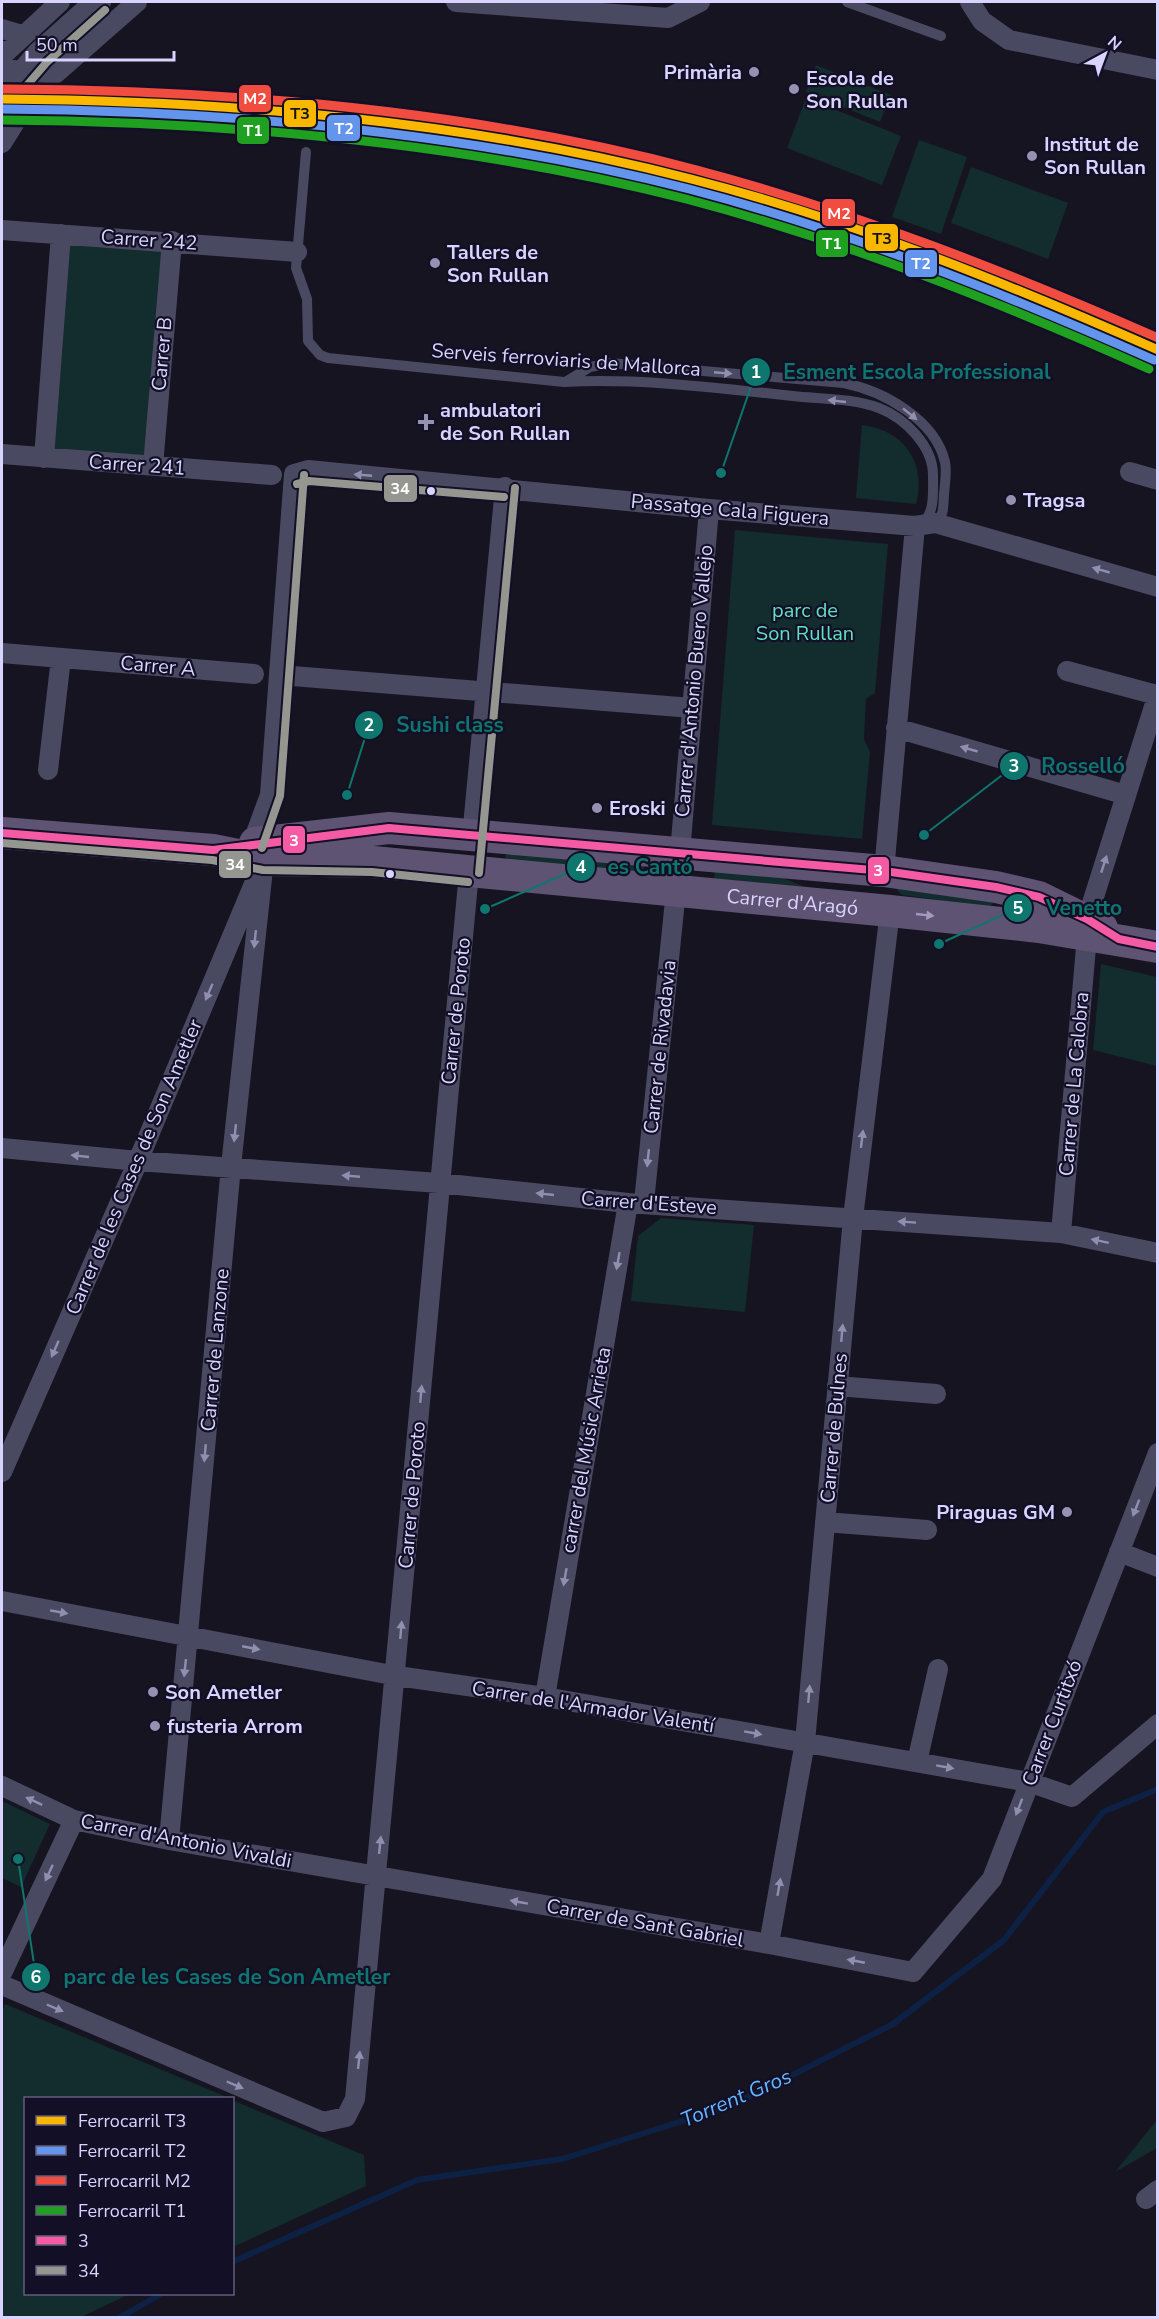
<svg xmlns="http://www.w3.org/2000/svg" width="1159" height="2319" font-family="'Nunito Sans',sans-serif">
	<rect width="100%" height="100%" fill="#161421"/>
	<path fill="#132c2d" d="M816 65 891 95 880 122 806 92Z
		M806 98 901 136 882 185 787 148Z
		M919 140 967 157 941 234 892 217Z
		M971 167 1068 203 1048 259 951 223Z
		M61 234 172 241 153 466 44 458Z
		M862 425C904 430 927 463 916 504L856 498Z
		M735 530 888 544 875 693 866 699 864 739 870 752 862 839 712 825Z
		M506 851 645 863 643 874 505 863Z
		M715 869 771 873 805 887 714 880Z
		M899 887 994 902 990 907 902 895 897 890Z
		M1101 964 1157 977V1066L1093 1050Z
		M661 1218 754 1225 745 1312 631 1301 638 1236Z
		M2 1801 50 1824 21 1887 2 1878Z
		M5 2004 229 2098H26V2294H130L81 2317H2V2011Z
		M232 2100 364 2155 366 2186 233 2247Z
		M1157 2120V2148L1115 2172Z"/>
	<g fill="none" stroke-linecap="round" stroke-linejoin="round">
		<path stroke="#0d2144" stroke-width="6" d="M232 2262 417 2180 562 2159 708 2113 753 2095 893 2024 1004 1940 1103 1812 1158 1789
			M119 2318 161 2294"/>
		<path stroke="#4a4962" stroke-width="10" d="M847 2 941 36
			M306 152 296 268 307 299 308 341 320 355 328 358 564 382C640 378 717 388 793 396 820 399 853 398 879 408 905 418 933 446 933 475 933 491 935 512 923 523
			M567 381 590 367 610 363 844 383C883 391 935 419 945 462 947 472 945 483 944 494 943 505 945 516 935 523"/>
		<path stroke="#4a4962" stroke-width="20" d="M456 2 668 18 700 2
			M970 2 982 21 1009 40 1158 70
			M2 29 22 35
			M2 56 60 2
			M2 69 55 74 137 2
			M2 143 17 119
			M2 230 297 252
			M2 454 272 475
			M44 458 61 234
			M153 466 172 241
			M1130 472 1158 480
			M2 653 254 674
			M1067 671 1157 695
			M280 675 692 708
			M896 728 1126 795
			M48 770 61 658
			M472 837 505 487
			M252 844 270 795 294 474 308 470 709 509 915 526 935 523 1158 587
			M680 853 709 509
			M884 871 915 526
			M1087 919 1158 694
			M2 1148 138 1161 439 1183 628 1203 1061 1233 1158 1253
			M644 1202 676 891
			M1061 1233 1087 936
			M837 1386 936 1394
			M2 1472 138 1161 256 879
			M825 1522 927 1530
			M1119 1552 1158 1567
			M2 1601 397 1676 545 1697 1029 1782 1072 1797 1158 1724
			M545 1697 628 1203
			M917 1762 938 1669
			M2 1786 74 1820 169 1840 769 1944 913 1972 992 1879 1158 1453
			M169 1840 231 1166 264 860
			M769 1944 805 1742 853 1218 890 911
			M2 1973 74 1820
			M2 1985 323 2122 346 2117 355 2099C396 1690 429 1281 469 872
			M1146 2199 1158 2190"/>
		<g stroke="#5e5373" stroke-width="32">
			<path id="s1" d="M2 833 213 850 264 860 373 862 890 911 1039 927 1158 947"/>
			<path d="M255 843 389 828 884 871 996 887 1039 897 1102 928"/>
		</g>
		<path stroke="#43596b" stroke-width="4.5" stroke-dasharray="9 8" stroke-linecap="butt" d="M335 134 444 146 588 173"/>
		<path stroke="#4a4962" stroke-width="26" d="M2 98 39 55 98 2"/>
		<defs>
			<path id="bus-1" d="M2 833 213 850 389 828 884 871 996 887 1039 897 1087 919 1119 939 1158 947"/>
			<path id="bus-2" d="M10 105 47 62 105 10
				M297 484 309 481 504 497
				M2 843 212 860 263 870 372 872 468 882
				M262 848 280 796 304 475
				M479 873 515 488"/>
		</defs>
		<use href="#bus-1" stroke="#130f26" stroke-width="12"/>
		<use href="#bus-2" stroke="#130f26" stroke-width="12"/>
		<use href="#bus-1" stroke="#f45ba4" stroke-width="8"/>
		<use href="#bus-2" stroke="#969691" stroke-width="8"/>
		<defs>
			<path id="rail-1" d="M2 99C233 101 467 121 691 179 852 220 1006 283 1158 350"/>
			<path id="rail-2" d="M2 109C232 111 466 132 689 189 849 231 1003 293 1154 360"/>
			<path id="rail-3" d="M2 89C234 90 472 110 697 170 855 212 1008 272 1158 338"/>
			<path id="rail-4" d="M2 120C231 122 464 142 686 199 846 241 999 302 1149 369"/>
		</defs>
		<use href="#rail-1" stroke="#130f26" stroke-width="14"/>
		<use href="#rail-2" stroke="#130f26" stroke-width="14"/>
		<use href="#rail-3" stroke="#130f26" stroke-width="14"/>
		<use href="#rail-4" stroke="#130f26" stroke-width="14"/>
		<use href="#rail-1" stroke="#fab700" stroke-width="9"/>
		<use href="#rail-2" stroke="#6495ed" stroke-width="9"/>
		<use href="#rail-3" stroke="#f04d40" stroke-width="9"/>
		<use href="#rail-4" stroke="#20a020" stroke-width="9"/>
	</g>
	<defs><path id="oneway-solid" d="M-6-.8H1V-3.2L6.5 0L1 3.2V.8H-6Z" transform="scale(1.5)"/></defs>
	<g fill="#928eb0">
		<use href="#oneway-solid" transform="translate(723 373) rotate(5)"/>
		<use href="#oneway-solid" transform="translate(837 401) rotate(-174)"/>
		<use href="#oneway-solid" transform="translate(910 414) rotate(39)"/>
		<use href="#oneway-solid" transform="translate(363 475) rotate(-175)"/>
		<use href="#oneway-solid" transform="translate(1101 570) rotate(-164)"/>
		<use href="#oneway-solid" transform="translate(969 749) rotate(-164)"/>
		<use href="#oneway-solid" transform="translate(1104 864) rotate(-72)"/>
		<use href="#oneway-solid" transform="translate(255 939) rotate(96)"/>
		<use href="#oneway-solid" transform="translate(209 992) rotate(113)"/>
		<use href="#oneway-solid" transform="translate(235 1133) rotate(96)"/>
		<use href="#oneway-solid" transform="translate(862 1139) rotate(-83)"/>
		<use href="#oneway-solid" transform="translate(80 1156) rotate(-174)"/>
		<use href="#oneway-solid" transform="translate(648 1158) rotate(96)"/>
		<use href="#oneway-solid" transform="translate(351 1176) rotate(-175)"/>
		<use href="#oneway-solid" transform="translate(545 1194) rotate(-174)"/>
		<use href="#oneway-solid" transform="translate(907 1222) rotate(-176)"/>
		<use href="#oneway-solid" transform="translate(1100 1241) rotate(-168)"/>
		<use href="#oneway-solid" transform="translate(618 1261) rotate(100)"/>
		<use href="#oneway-solid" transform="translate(842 1333) rotate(-85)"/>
		<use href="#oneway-solid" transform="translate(55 1349) rotate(114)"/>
		<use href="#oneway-solid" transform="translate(421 1394) rotate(-85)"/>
		<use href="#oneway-solid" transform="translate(205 1453) rotate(95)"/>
		<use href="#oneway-solid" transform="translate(1136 1508) rotate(111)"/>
		<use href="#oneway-solid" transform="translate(565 1577) rotate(100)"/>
		<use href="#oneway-solid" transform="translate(59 1612) rotate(10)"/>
		<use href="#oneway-solid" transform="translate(401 1630) rotate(-85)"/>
		<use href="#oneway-solid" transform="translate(251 1648) rotate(11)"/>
		<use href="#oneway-solid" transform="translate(185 1668) rotate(96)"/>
		<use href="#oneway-solid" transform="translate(809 1694) rotate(-85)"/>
		<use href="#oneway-solid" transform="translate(753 1733) rotate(10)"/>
		<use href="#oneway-solid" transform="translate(945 1767) rotate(10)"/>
		<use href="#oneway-solid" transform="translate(34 1801) rotate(-155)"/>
		<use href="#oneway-solid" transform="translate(1019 1807) rotate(111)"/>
		<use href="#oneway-solid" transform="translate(380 1845) rotate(-84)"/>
		<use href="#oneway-solid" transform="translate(49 1873) rotate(115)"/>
		<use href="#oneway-solid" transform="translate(779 1887) rotate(-80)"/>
		<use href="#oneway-solid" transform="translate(519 1902) rotate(-170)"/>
		<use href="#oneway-solid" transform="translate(856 1961) rotate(-169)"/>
		<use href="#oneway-solid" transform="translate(55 2008) rotate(23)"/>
		<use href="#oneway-solid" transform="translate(359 2060) rotate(-84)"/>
		<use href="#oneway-solid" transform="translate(235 2085) rotate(23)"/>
	</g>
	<use fill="#a29ac0" href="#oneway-solid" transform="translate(925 915) rotate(6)"/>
	<g fill="#9591b1" stroke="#130f26" stroke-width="2">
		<circle cx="754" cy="72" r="6"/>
		<circle cx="794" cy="89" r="6"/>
		<circle cx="1032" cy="156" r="6"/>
		<circle cx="435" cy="263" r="6"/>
		<path d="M423 413h6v6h6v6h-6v6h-6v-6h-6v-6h6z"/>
		<circle cx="1011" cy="500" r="6"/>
		<circle cx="597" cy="808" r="6"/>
		<circle cx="1067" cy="1512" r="6"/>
		<circle cx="153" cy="1692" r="6"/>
		<circle cx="155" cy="1726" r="6"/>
	</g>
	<g fill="#d9d4ff" stroke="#130f26" stroke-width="2">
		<circle cx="431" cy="491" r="5"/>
		<circle cx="390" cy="874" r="5"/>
	</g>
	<g text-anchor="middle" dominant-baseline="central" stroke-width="4.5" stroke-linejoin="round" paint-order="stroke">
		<g font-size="20" font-weight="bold" fill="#d9d4ff" stroke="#130f26" text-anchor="start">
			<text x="742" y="72" text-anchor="end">Primària</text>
			<text x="806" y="78">Escola de<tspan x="806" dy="23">Son Rullan</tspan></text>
			<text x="1044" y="144">Institut de<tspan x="1044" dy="23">Son Rullan</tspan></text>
			<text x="447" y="252">Tallers de<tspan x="447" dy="23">Son Rullan</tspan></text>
			<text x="440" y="410">ambulatori<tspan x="440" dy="23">de Son Rullan</tspan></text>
			<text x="1023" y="500">Tragsa</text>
			<text x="609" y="808">Eroski</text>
			<text x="1055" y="1512" text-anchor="end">Piraguas GM</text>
			<text x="165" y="1692">Son Ametler</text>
			<text x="167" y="1726">fusteria Arrom</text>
		</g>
		<g font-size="20" fill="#d9d4ff" stroke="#130f26">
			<text transform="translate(149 240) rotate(4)">Carrer 242</text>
			<text transform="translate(162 354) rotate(-85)">Carrer B</text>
			<text transform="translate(566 360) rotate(4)">Serveis ferroviaris de Mallorca</text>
			<text transform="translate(137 465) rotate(4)">Carrer 241</text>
			<text transform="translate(730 510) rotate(5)">Passatge Cala Figuera</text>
			<text transform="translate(158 666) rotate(5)">Carrer A</text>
			<text transform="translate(694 681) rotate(-85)">Carrer d'Antonio Buero Vallejo</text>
			<text stroke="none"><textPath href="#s1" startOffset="794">Carrer d'Aragó</textPath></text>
			<text transform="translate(456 1011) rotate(-84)">Carrer de Poroto</text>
			<text transform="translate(660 1047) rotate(-84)">Carrer de Rivadavia</text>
			<text transform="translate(1074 1084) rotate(-85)">Carrer de La Calobra</text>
			<text transform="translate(134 1167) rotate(-67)">Carrer de les Cases de Son Ametler</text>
			<text transform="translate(649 1203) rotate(4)">Carrer d'Esteve</text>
			<text transform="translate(215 1350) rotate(-85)">Carrer de Lanzone</text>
			<text transform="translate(834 1428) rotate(-85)">Carrer de Bulnes</text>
			<text transform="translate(586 1450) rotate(-80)">carrer del Músic Arrieta</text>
			<text transform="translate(412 1495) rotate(-85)">Carrer de Poroto</text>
			<text transform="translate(593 1707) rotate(9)">Carrer de l'Armador Valentí</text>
			<text transform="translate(1052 1723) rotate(-69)">Carrer Curtitxó</text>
			<text transform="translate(186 1841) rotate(11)">Carrer d'Antonio Vivaldi</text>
			<text transform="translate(645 1923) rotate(10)">Carrer de Sant Gabriel</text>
		</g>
		<g font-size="20" fill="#5fe0c0" stroke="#130f26">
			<text x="805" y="610">parc de<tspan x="805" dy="23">Son Rullan</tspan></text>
		</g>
		<g font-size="21" font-style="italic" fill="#62b6ff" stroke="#130f26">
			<text transform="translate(736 2098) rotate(-23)">Torrent Gros</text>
		</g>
	</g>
	<path fill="none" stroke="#0f766e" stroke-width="2" d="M721 473L756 372M347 795L369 725M924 835L1014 766M485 909L581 867M939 944L1018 908M18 1859L36 1977"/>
	<g fill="#0f766e" stroke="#130f26" stroke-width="2">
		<circle cx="721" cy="473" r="6"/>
		<circle cx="347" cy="795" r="6"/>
		<circle cx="924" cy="835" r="6"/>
		<circle cx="485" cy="909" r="6"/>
		<circle cx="939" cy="944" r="6"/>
		<circle cx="18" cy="1859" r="6"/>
		<circle cx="756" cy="372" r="15"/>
		<circle cx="369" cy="725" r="15"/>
		<circle cx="1014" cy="766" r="15"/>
		<circle cx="581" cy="867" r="15"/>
		<circle cx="1018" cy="908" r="15"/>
		<circle cx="36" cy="1977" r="15"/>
	</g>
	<g font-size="18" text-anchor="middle" font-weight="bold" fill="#fff">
		<text x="756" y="378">1</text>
		<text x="369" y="731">2</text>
		<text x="1014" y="772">3</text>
		<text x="581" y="873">4</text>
		<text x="1018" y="914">5</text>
		<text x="36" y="1983">6</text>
	</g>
	<g font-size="21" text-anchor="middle" font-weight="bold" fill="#0f766e" stroke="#130f26" stroke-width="4.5" stroke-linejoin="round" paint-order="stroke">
		<text x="917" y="379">Esment Escola Professional</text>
		<text x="450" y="732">Sushi class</text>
		<text x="1083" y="773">Rosselló</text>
		<text x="650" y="874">es Cantó</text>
		<text x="1084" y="915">Venetto</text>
		<text x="227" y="1984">parc de les Cases de Son Ametler</text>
	</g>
	<g stroke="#130f26" stroke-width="2">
		<rect x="238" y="84" width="34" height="29" rx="6" fill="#f04d40"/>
		<rect x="283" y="99" width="34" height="29" rx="6" fill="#fab700"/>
		<rect x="326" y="114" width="35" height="28" rx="6" fill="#6495ed"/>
		<rect x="236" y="116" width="34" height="29" rx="6" fill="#20a020"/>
		<rect x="821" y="198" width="35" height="29" rx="6" fill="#f04d40"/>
		<rect x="864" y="223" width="35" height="29" rx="6" fill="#fab700"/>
		<rect x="815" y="229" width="34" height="29" rx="6" fill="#20a020"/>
		<rect x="904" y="249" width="34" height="29" rx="6" fill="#6495ed"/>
		<rect x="383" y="474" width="35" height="29" rx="6" fill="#969691"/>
		<rect x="282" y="825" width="24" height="29" rx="6" fill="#f45ba4"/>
		<rect x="218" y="850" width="34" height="29" rx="6" fill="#969691"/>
		<rect x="867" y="856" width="23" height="29" rx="6" fill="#f45ba4"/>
	</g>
	<g font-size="16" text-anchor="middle" font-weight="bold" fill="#fff">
		<text x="255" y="104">M2</text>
		<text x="344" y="134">T2</text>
		<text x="253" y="136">T1</text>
		<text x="839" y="219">M2</text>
		<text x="832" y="249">T1</text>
		<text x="921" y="269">T2</text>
		<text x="400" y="494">34</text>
		<text x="294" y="846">3</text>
		<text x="235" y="870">34</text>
		<text x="878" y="876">3</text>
	</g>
	<g font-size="16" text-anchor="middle" font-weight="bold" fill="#111">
		<text x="300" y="119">T3</text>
		<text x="882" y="244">T3</text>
	</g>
	<rect width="1159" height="2319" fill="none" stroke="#d9d4ff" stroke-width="6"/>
	<rect x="24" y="2097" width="210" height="198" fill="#130f26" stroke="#625e7d" stroke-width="1.5"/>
	<rect x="36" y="2116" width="30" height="9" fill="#fab700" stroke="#625e7d" stroke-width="1.5"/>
	<text x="78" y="2127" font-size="18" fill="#d9d4ff">Ferrocarril T3</text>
	<rect x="36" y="2146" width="30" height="9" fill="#6495ed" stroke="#625e7d" stroke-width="1.5"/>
	<text x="78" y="2157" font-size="18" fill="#d9d4ff">Ferrocarril T2</text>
	<rect x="36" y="2176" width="30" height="9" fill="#f04d40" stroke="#625e7d" stroke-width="1.5"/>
	<text x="78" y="2187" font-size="18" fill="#d9d4ff">Ferrocarril M2</text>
	<rect x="36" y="2206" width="30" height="9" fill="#20a020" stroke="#625e7d" stroke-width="1.5"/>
	<text x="78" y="2217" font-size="18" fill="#d9d4ff">Ferrocarril T1</text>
	<rect x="36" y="2236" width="30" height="9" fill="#f45ba4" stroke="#625e7d" stroke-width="1.5"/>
	<text x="78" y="2247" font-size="18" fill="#d9d4ff">3</text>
	<rect x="36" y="2266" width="30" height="9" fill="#969691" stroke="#625e7d" stroke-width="1.5"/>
	<text x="78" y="2277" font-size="18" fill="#d9d4ff">34</text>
	<g transform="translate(1105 54) rotate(41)" stroke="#130f26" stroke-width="4.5" paint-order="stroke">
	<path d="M0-4.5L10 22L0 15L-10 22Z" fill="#d9d4ff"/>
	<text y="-9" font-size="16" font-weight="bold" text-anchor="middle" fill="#d9d4ff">N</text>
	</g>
	<path d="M27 51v9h147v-9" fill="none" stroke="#d9d4ff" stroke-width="3"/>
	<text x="36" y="51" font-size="18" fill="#d9d4ff" stroke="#130f26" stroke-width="4.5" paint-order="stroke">50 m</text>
</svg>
